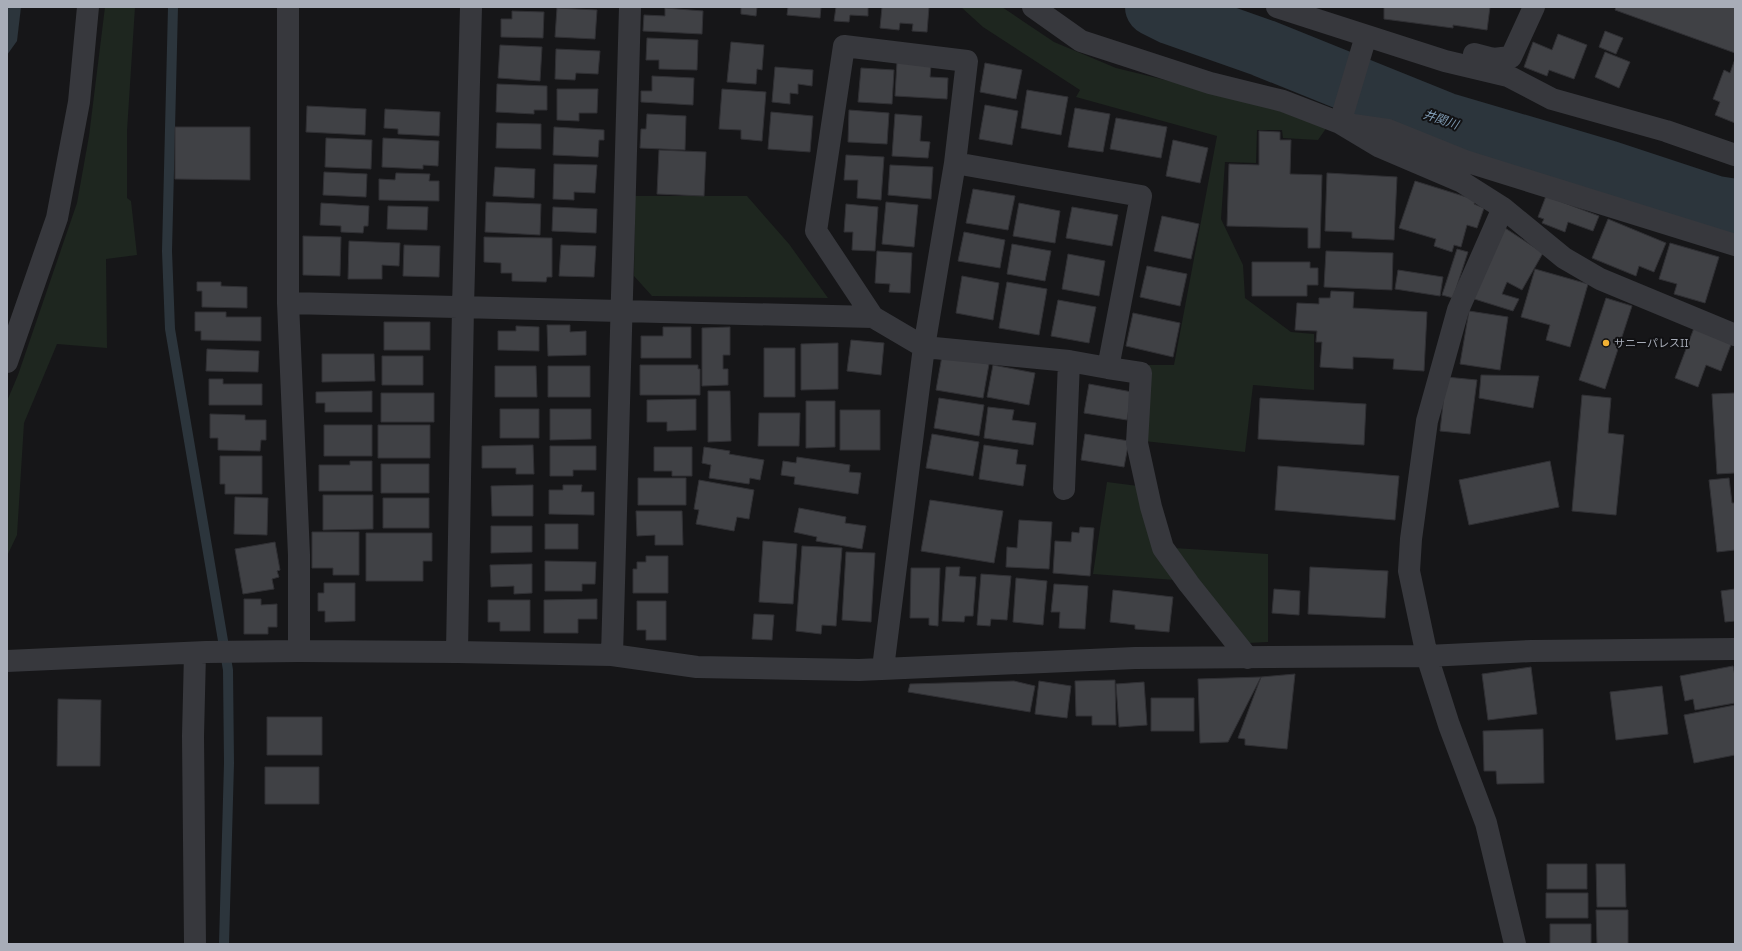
<svg xmlns="http://www.w3.org/2000/svg" width="1742" height="951" font-family="'IBM Plex Sans','Noto Sans JP',sans-serif">
	<rect width="100%" height="100%" fill="#161618"/>
	<path fill="#1e261f" d="M105 7H135L127 131V198L131 201 137 255 106 259 107 348 57 344 24 423 17 535 7 556V401L18 375 77 203 89 136Z
		M961 7H1002L1054 42 1116 68 1247 100 1327 127 1318 140 1283 138 1282 130H1257L1256 163 1225 162 1221 219 1243 265 1245 298 1291 332 1314 334V390L1253 385 1245 452 1144 441 1149 365H1174L1217 136 1076 97 1080 90 983 27Z
		M635 196H747L789 244 828 298 652 296 634 276Z
		M1107 482 1138 486 1175 580 1093 574Z
		M1174 548 1268 554V642L1248 643Z"/>
	<path fill="#2c353c" d="M7 7H21L17 41 7 55Z"/>
	<g fill="none" stroke-linecap="round" stroke-linejoin="round">
		<path stroke="#2c353c" stroke-width="10" d="M173 7 167 251 170 329 228 670 229 763 224 944"/>
		<path stroke="#2c353c" stroke-width="58" d="M1154 7 1172 16 1263 48 1444 121 1607 169 1716 205 1735 208"/>
	</g>
	<path fill="#404145" stroke="#303034" d="M741 7H757L756 16 741 14Z
		M788 7H821L820 18 787 15Z
		M836 7H868V16L850 15 849 22 834 21Z
		M882 7H929L927 32 912 31 913 24 900 23 899 30 880 28Z
		M1384 7H1490L1487 30 1453 25V28L1384 19Z
		M1616 7H1735V53L1615 10Z
		M557 8 597 10 595 39 555 37Z
		M665 8 703 11 702 34 643 31 644 15 665 16Z
		M512 11 544 12 543 38 501 37V19H512Z
		M1605 31 1623 38 1616 54 1599 47Z
		M1558 34 1587 45 1574 79 1549 70 1547 76 1524 67 1533 42 1552 50Z
		M647 38 698 40 697 70 659 69V60H646Z
		M731 42 764 45 762 70 757 69 756 84 727 82Z
		M500 45 542 47 540 81 498 78Z
		M556 49 600 51 598 74 576 73 575 80 555 79Z
		M1605 52 1630 62 1619 88 1595 77Z
		M1735 59V123L1715 115 1720 102 1713 99 1724 70 1730 73Z
		M897 62 931 65 930 77 948 78 947 99 895 96Z
		M985 63 1022 70 1016 99 980 92Z
		M775 67 813 70 812 86 798 84V94L790 93V104L772 102Z
		M861 68 894 70 892 104 858 102Z
		M652 76 694 78 693 105 641 102V91H652Z
		M497 84 547 86V110H534V114L496 112Z
		M557 89H598L597 113H579V121L557 120Z
		M722 89 766 92 762 141 741 139V130L719 129Z
		M1027 90 1068 97 1061 135 1021 128Z
		M985 105 1018 111 1012 145 979 139Z
		M307 106 366 109 365 135 306 132Z
		M1075 108 1110 114 1103 152 1068 147Z
		M385 109 440 112 439 136 398 134V129L384 128Z
		M849 110 889 113 887 144 848 142Z
		M771 112 813 116 810 152 768 149Z
		M647 114 686 116 685 150 640 148 641 129H646Z
		M895 114 922 116 920 141 930 142 928 158 892 156Z
		M1116 118 1167 127 1161 158 1110 149Z
		M497 123 541 124V149L496 148Z
		M175 127H250V180L175 179Z
		M554 127 604 130V140H599L598 157 553 155Z
		M1259 131 1280 132V140H1291L1290 174 1322 175 1320 248H1308V228L1227 226 1229 164 1259 165Z
		M326 138 372 140 371 169 325 167Z
		M383 138 439 141 438 166 423 165V169L382 167Z
		M1173 140 1208 148 1200 183 1166 176Z
		M659 150 706 152 704 196 657 194Z
		M846 155 884 157 881 200 857 198 858 180H844Z
		M554 164 597 165 595 193 574 192V200L553 199Z
		M890 165 933 167 931 199 888 195Z
		M495 167 535 169 534 198 493 196Z
		M324 172 367 174 366 197 323 195Z
		M396 173 430 174 429 181H439V201L379 200V179L395 180Z
		M1327 173 1397 177 1394 240 1352 238V232L1325 231Z
		M1415 181 1476 200 1474 204 1484 208 1477 228 1467 225 1461 247 1454 245 1452 252 1434 246 1436 239 1399 228Z
		M973 189 1015 196 1008 230 966 223Z
		M1546 196 1599 216 1593 231 1568 222 1565 232 1542 223 1544 219 1538 217Z
		M486 202 541 204 540 235 485 232Z
		M886 202 918 205 914 247 882 244Z
		M321 203 369 206 368 226H364L363 233 341 232V226L320 225Z
		M1019 203 1060 211 1055 243 1013 236Z
		M846 204 878 207 875 251 852 250 853 232H844Z
		M388 206 428 207 427 230 387 229Z
		M553 207 597 209 596 233 552 231Z
		M1072 207 1118 215 1112 246 1066 238Z
		M1162 216 1199 224 1191 259 1154 251Z
		M1608 219 1666 243 1654 272 1639 266 1636 276 1592 258Z
		M1499 224 1543 253 1522 290 1507 282 1502 294 1519 299 1513 311 1468 297Z
		M964 232 1005 240 1000 268 958 261Z
		M303 236 341 237 340 276 303 275Z
		M484 237 552 238V277H547L546 282 512 281V273H501V263L484 262Z
		M349 241 400 243 399 266 382 265V279H348Z
		M1670 243 1719 257 1705 303 1674 294 1677 284 1659 279Z
		M1012 244 1051 251 1045 281 1007 274Z
		M404 245 440 246 439 277 403 276Z
		M561 245 596 246 594 277 559 276Z
		M1457 249 1468 252 1453 298 1442 295Z
		M877 251 912 253 910 293 889 292 890 284 875 283Z
		M1326 251 1393 253 1392 290 1324 287Z
		M1068 254 1105 261 1099 296 1062 289Z
		M1252 262H1310V268H1318V285H1307V296H1252Z
		M1147 266 1187 274 1180 306 1140 297Z
		M1535 269 1588 284 1570 347 1546 340 1550 325 1521 317Z
		M1398 270 1443 277 1440 296 1395 289Z
		M962 276 999 283 993 320 956 313Z
		M197 282H221V286L247 287V308L202 307V291H197Z
		M1007 282 1047 289 1039 335 999 328Z
		M1331 291 1354 292 1353 308 1427 312 1424 371 1393 369 1394 359 1353 357V369L1320 367 1322 342H1316L1317 331 1295 330 1297 303 1319 304V298H1330Z
		M1606 298 1632 306 1605 389 1579 380Z
		M1058 300 1096 307 1089 343 1051 336Z
		M1469 311 1508 317 1500 370 1460 364Z
		M195 312H226V317H261V341L201 340V331H195Z
		M1133 313 1180 323 1173 357 1126 346Z
		M384 322H430V350H384Z
		M547 325H570V332L586 331V355L548 356Z
		M516 326 539 327V351L498 350V331H516Z
		M663 327H691V358H641V336H663Z
		M730 327V355H723V369H728V385L702 386V328Z
		M1694 328 1732 342 1721 371 1706 365 1698 387 1675 378Z
		M851 340 884 343 881 375 847 371Z
		M838 343V389L801 390V344Z
		M764 348H795V397H764Z
		M207 349 259 351 258 372 206 371Z
		M322 354H374L375 381 322 382Z
		M382 356H423V385H382Z
		M942 356 989 364 983 398 936 390Z
		M640 365H698V369H700V395H640Z
		M993 365 1035 373 1029 405 987 397Z
		M495 366H536L537 397H495Z
		M548 366H590V397H548Z
		M1481 375 1539 376 1533 408 1479 398Z
		M1446 377 1477 380 1470 434 1440 431Z
		M209 379H223V384H262V405H209Z
		M1089 384 1132 392 1127 420 1084 413Z
		M372 391V412H325V403H316V392Z
		M708 391H730L731 441 708 442Z
		M381 393H434V422H381Z
		M1735 393V473L1717 474 1712 394Z
		M1582 395 1611 398 1608 433 1624 435 1616 515 1572 511Z
		M939 398 984 405 979 436 934 428Z
		M1260 398 1366 404 1364 445 1258 439Z
		M696 399V430L667 431V422H647V400Z
		M806 401H835V447L806 448Z
		M988 407 1014 410 1012 420 1036 423 1033 445 984 438Z
		M500 409H539V438H500Z
		M550 409H591V439L550 440Z
		M840 410H880V450H840Z
		M759 413H800L799 446H758Z
		M210 414 245 415V420H266V440H261L260 451 218 450V438H210Z
		M324 425H372V456H324Z
		M378 425H430V458H378Z
		M932 434 979 442 973 476 926 468Z
		M1085 434 1129 441 1124 467 1081 460Z
		M533 445 534 474H516V468H482V446Z
		M984 445 1018 450 1016 464 1026 465 1023 486 979 479Z
		M550 446H596V470H573V476H550Z
		M654 447H692V476H672V471H654Z
		M704 447 730 451 729 454 764 460 760 480 750 478 749 484 709 478 711 465 702 463Z
		M220 456H262V494H225V484H220Z
		M797 457 850 465 849 472 861 473 858 494 794 484 795 477 781 475 783 461 796 463Z
		M350 461H372V491H319V465H350Z
		M1550 461 1559 507 1469 525 1459 480Z
		M381 464H429V493H381Z
		M1278 466 1399 476 1395 520 1275 510Z
		M638 478H686V505H638Z
		M1729 478 1732 503H1735V550L1717 552 1709 480Z
		M699 480 754 490 749 519 737 517 734 531 696 524 699 510 694 509Z
		M533 485V516H492L491 486Z
		M563 485H582L581 492H594V515L549 514V490H563Z
		M323 495H373V529L323 530Z
		M235 497 268 498 267 535 234 534Z
		M383 498H429V528H383Z
		M930 500 1003 511 994 563 921 551Z
		M799 508 846 517 845 523 866 526 862 549 816 541 817 537 794 532Z
		M636 511H682L683 545H655V535L637 536Z
		M1019 520 1052 522 1049 569 1006 567 1007 547 1017 548Z
		M545 524H578V549H545Z
		M491 526H532V552L491 553Z
		M1080 527 1094 528 1090 576 1053 573 1055 541 1071 542 1072 532 1079 533Z
		M312 532H359V575H333V568H312Z
		M366 533H432V561H423V581H366Z
		M763 541 797 544 793 604 759 602Z
		M275 542 280 570 277 571 279 577 272 579 274 589 243 594 235 549Z
		M802 546 842 548 836 626 822 625 821 634 796 631Z
		M846 552 875 553 871 622 842 620Z
		M646 556H668V593H633V569H637V562H646Z
		M545 561 596 562 595 584H582V591H545Z
		M532 564V593L514 594V586L491 587 490 565Z
		M946 567H960L959 576 976 577 973 616H965L964 622 942 621Z
		M1310 567 1388 571 1385 618 1308 614Z
		M911 568H940L938 626 929 625V618H910Z
		M981 574 1011 576 1007 620 991 619 990 626 977 625Z
		M1016 578 1047 581 1043 625 1013 622Z
		M324 583H355V621L325 622V611H318V593H324Z
		M1054 584 1088 586 1085 629 1059 628 1060 612H1051Z
		M1274 589 1300 591 1299 615 1272 613Z
		M1735 589V621L1725 622 1721 591Z
		M1113 590 1173 597 1169 632 1135 629V625L1110 622Z
		M244 599H261V605L277 604V627H268V634H244Z
		M597 599V619H578V633H544V600Z
		M488 600H530V631H500V622H488Z
		M637 601H666V640H646V630H637Z
		M754 614 774 615 772 640 752 639Z
		M1733 666 1735 676V703L1695 710 1693 699 1685 701 1680 676Z
		M1531 667 1537 714 1488 720 1482 674Z
		M1295 674 1287 749 1245 745V739L1238 738 1261 677Z
		M1261 677 1228 742 1200 743 1198 679Z
		M1115 680 1116 725H1092V716H1076L1075 681Z
		M1014 681 1035 686 1030 712 908 692 910 684Z
		M1039 681 1071 686 1067 718 1035 714Z
		M1144 682 1147 725 1119 727 1116 684Z
		M1662 686 1668 734 1616 740 1610 692Z
		M1151 698H1194V731H1151Z
		M58 699 101 700 100 766H57Z
		M1735 705V755L1694 763 1684 715Z
		M267 717H322V755H267Z
		M1543 729 1544 783 1497 784 1496 771H1484L1483 731Z
		M265 767H319V804H265Z
		M1547 864H1587V889H1547Z
		M1596 864H1625L1626 907H1597Z
		M1546 893H1588V918H1546Z
		M1596 910H1628V944H1597Z
		M1550 924H1591V944H1550Z"/>
	<g fill="none" stroke-linecap="round" stroke-linejoin="round">
		<path stroke="#37383d" stroke-width="22" d="M288 7V303L299 555V651
			M1033 7 1081 41 1210 83 1283 101 1340 123 1380 147 1462 182 1503 208 1564 258 1600 279 1735 335
			M1277 7 1445 61 1508 76 1552 99 1666 131 1735 155
			M1474 54 1493 59 1511 57 1534 7
			M1340 123 1366 36
			M1353 125 1388 130 1465 161 1735 245
			M1503 208 1458 310 1427 421 1411 539 1409 571 1427 656 1449 725 1486 823 1515 944
			M288 303 873 317
			M7 362 57 218 79 102 88 7
			M1108 368 1141 373 1137 443 1151 507 1163 548 1189 584 1248 658
			M1064 489 1069 361
			M457 652 463 307 471 7
			M612 655 630 7
			M7 661 206 652 299 651 457 652 612 655 697 667 859 670 1135 658 1427 656 1532 651 1735 649
			M883 668 924 347 873 317 816 231 844 46 967 61 955 163 924 347 1069 361 1108 368 1141 196 955 163
			M195 944 193 736 195 653"/>
	</g>
	<circle fill="#f2b134" stroke="#111113" stroke-width="1.5" cx="1606" cy="343" r="4"/>
	<g text-anchor="middle" dominant-baseline="central" stroke-width="4" stroke-linejoin="round" paint-order="stroke">
		<g font-size="11" fill="#a8adb8" stroke="#111113" text-anchor="start">
			<text x="1614" y="343">サニーパレスII</text>
		</g>
		<g font-size="12" font-style="italic" fill="#7f9bb3" stroke="#111113">
			<text transform="translate(1441 119) rotate(19)">井関川</text>
		</g>
	</g>
	<rect width="1742" height="951" fill="none" stroke="#a8adb8" stroke-width="16"/>
</svg>
